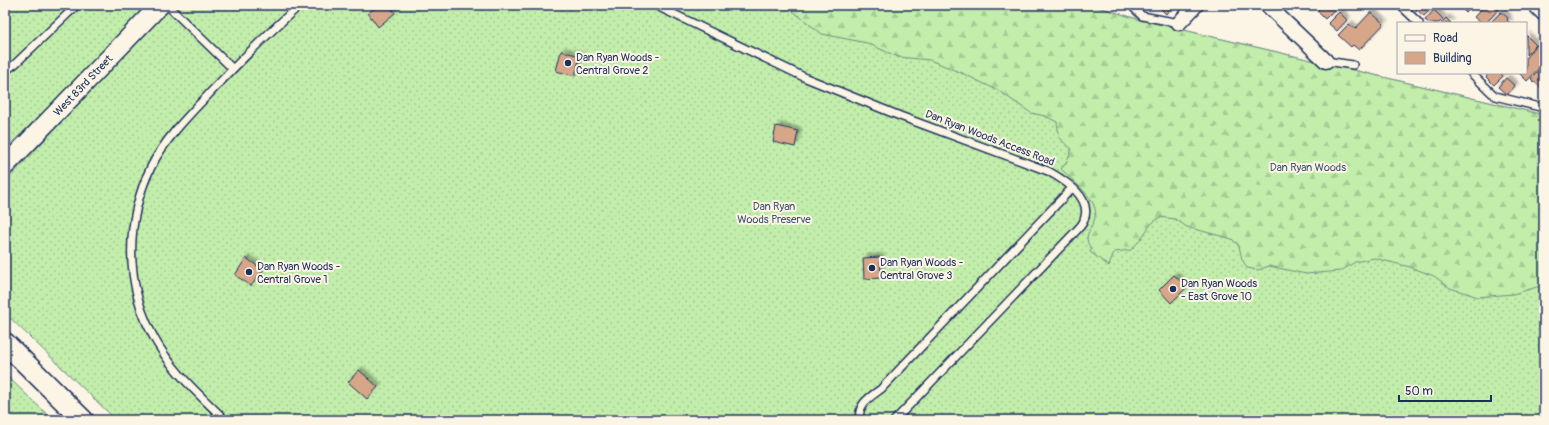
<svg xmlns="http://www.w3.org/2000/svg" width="1549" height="425" font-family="Pangolin,sans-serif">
	<defs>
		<pattern id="grass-dots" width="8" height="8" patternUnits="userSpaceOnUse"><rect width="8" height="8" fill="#c2edaa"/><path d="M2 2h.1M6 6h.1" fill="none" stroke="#a6cc95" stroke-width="1.8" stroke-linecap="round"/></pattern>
		<pattern id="forest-firs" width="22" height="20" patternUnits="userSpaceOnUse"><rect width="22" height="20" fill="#c2edaa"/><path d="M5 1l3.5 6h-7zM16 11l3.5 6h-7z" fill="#a6cc95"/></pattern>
		<filter id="shadow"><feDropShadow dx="3.5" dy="-3.5" stdDeviation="1" flood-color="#0004"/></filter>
	</defs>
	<rect width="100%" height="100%" fill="#fcf5e5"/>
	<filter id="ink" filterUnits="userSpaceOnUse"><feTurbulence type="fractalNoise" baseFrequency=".025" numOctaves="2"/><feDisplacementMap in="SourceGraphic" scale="8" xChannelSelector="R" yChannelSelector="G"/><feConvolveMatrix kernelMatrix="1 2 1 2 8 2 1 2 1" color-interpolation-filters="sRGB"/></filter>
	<g filter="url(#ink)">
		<path fill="url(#grass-dots)" stroke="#6e8e84" d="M5 5H147L44 112 5 149Z
			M172 5H1092L1137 19 1544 115V420H116L5 313V182Z
			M5 374 53 420H5Z"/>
		<path fill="url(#forest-firs)" stroke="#6e8e84" d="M785 5H1092L1137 19 1544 115V285L1513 294 1478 297 1450 288 1434 276 1410 267 1374 258 1355 262 1341 271 1306 274 1269 266 1258 270 1247 268 1242 259 1239 246 1232 239 1187 227 1175 219 1160 217 1151 224 1140 240 1131 250 1114 252 1109 266 1090 252 1092 249C1078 234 1099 225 1095 209 1093 196 1070 178 1061 169L1066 163 1072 149C1059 140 1059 136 1057 122L1045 116 1031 113 999 91 964 74 930 60 898 57 867 43 822 34Z"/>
		<path fill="#d7a689" stroke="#1b2f5e" filter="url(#shadow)" d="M379 5H389L395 13 378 27 368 13Z
			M1157 5H1172L1173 6 1166 14Z
			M1323 5H1333L1332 6 1335 9 1325 19 1317 11Z
			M1419 5H1431L1433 7 1424 16 1416 9Z
			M1461 5H1473L1466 13 1460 7Z
			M1485 5H1494L1499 9 1486 23H1481L1474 17Z
			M1434 10 1443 19 1439 23H1429L1425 20Z
			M1339 12 1347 20 1337 31 1328 23Z
			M1371 12 1384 24 1359 50 1353 45 1351 47 1338 35 1349 24 1355 29Z
			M1501 12 1508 18 1507 20 1510 23H1490Z
			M1446 18 1451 23H1441Z
			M1526 35 1536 45 1526 55Z
			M1540 42 1544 46V63L1527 81 1519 73H1526V57Z
			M561 51 580 56 575 76 556 71Z
			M1544 65V85L1541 88 1531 79Z
			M1489 73H1500L1503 76 1494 85 1486 77Z
			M1506 78 1515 86 1507 95 1498 87Z
			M776 126 798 131 795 147 773 142Z
			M880 257 881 278 864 279 863 258Z
			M246 258 263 270 251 286 235 275Z
			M1174 275 1187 287 1171 303 1159 290Z
			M359 370 378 387 367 399 348 382Z"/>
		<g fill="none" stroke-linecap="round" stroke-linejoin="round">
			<defs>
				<path id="service" d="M167 5 233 69
					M655 5 806 78 900 116 1048 171C1064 180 1093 197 1084 220 1083 224 1080 227 1077 230L895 420
					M1131 5 1142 16 1179 23
					M1400 5 1419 23
					M1326 61 1353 65
					M5 71 15 64 77 5
					M1471 73 1495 96 1544 108
					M225 420C204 399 180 378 164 354 125 297 122 228 151 167 165 139 188 116 209 94 238 63 268 33 300 5
					M860 420C857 404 870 397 881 389L1072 188"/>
				<path id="minor" d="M1267 5 1326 61
					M1535 5 1544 14
					M1179 23 1196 5"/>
				<g id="tertiary">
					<path id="s1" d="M5 166 160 5"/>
				</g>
				<path id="secondary" d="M5 343 83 420"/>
			</defs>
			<use href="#service" stroke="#1b2f5e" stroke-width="10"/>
			<use href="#minor" stroke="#1b2f5e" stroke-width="17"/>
			<use href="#tertiary" stroke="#1b2f5e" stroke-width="21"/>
			<use href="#secondary" stroke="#1b2f5e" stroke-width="23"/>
			<use href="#service" stroke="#fcf5e5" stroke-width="7"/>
			<use href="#minor" stroke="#fcf5e5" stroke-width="14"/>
			<use href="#tertiary" stroke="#fcf5e5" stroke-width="18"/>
			<use href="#secondary" stroke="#fcf5e5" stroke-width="20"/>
		</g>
	</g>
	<g fill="#1b2f5e" stroke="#fcf5e5" stroke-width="1.5">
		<circle cx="568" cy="63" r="4"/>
		<circle cx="872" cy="268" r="4"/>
		<circle cx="249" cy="272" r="4"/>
		<circle cx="1173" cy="289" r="4"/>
	</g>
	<g text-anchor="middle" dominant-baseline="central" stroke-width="4" stroke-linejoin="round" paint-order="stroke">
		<g font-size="11" fill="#1b2f5e" stroke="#fcf5e5" text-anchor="start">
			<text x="576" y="57">Dan Ryan Woods -<tspan x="576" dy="13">Central Grove 2</tspan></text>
			<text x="880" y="262">Dan Ryan Woods -<tspan x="880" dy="13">Central Grove 3</tspan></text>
			<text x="257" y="266">Dan Ryan Woods -<tspan x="257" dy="13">Central Grove 1</tspan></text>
			<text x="1181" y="283">Dan Ryan Woods<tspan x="1181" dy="13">- East Grove 10</tspan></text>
		</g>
		<g font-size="11" fill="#1b2f5e" stroke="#fcf5e5">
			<text stroke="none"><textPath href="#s1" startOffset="112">West 83rd Street</textPath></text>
			<text transform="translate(990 138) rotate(21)">Dan Ryan Woods Access Road</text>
		</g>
		<g font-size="11" fill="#3c556d" stroke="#fcf5e5">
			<text x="1308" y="167">Dan Ryan Woods</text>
			<text x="774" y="206">Dan Ryan<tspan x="774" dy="13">Woods Preserve</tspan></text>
		</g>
	</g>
	<rect width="1549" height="425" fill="none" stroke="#fcf5e5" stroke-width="20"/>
	<rect x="10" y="10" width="1529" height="405" fill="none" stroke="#1b2f5e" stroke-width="1.5" filter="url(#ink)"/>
	<rect x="1397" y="22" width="130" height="52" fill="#fcf5e5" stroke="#a2a6af"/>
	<rect x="1405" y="35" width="20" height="6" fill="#fcf5e5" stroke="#a2a6af"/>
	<text x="1433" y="42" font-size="12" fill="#1b2f5e">Road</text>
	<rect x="1405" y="52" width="20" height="12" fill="#d7a689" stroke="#a2a6af"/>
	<text x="1433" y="62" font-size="12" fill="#1b2f5e">Building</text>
	<path d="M1399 395v6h92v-6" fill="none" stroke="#1b2f5e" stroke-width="2"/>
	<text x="1405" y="395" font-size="12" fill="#1b2f5e" stroke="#fcf5e5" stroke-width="3" paint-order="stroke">50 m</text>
</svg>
